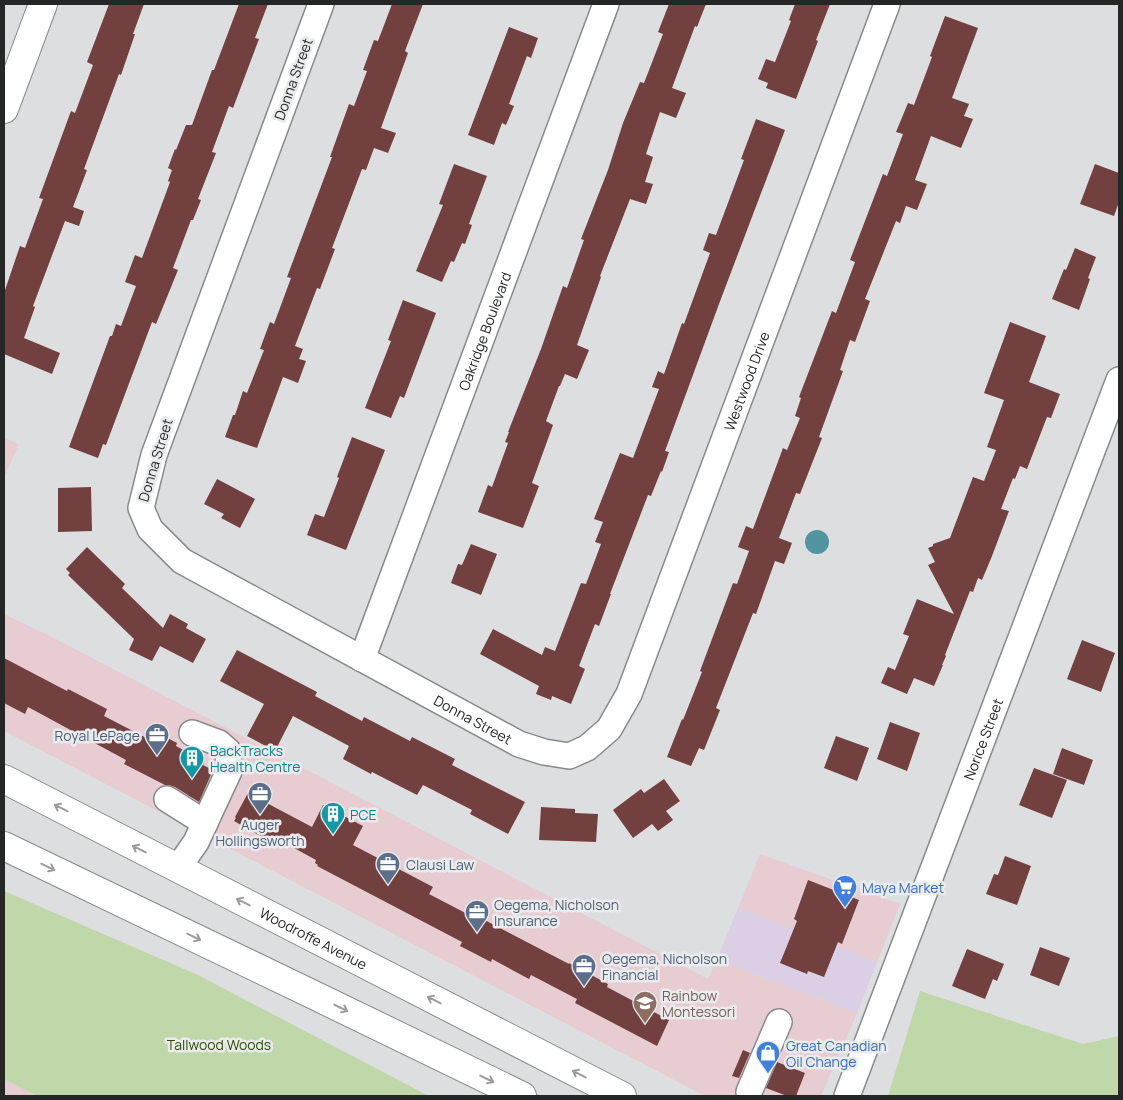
<svg xmlns="http://www.w3.org/2000/svg" width="1123" height="1100" font-family="Manrope,sans-serif">
	<rect width="100%" height="100%" fill="#dddee0"/>
	<path fill="#e7cdd2" d="M4 438 19 444 4 478Z
		M4 614 50 636 708 979 717 959 857 1013 821 1096H705L4 731Z
		M760 854 900 904 877 962 738 908Z
		M4 1079 37 1096H4Z"/>
	<path fill="#dacfe4" d="M738 908 877 962 857 1013 717 959Z"/>
	<path fill="#c0d8a9" d="M4 891 198 975 429 1096H37L4 1079Z
		M920 991 1083 1044 1119 1036V1096H888Z"/>
	<path fill="#5295a1" d="M805 542a12 12 0 1 1 24 0a12 12 0 1 1-24 0Z"/>
	<path fill="#734040" d="M109 4H144L133 34H135L134 37 121 75 119 74 84 169 87 170 73 207 84 211 79 226 65 221 33 306 35 307 24 338 60 353 52 374 4 354V293L20 246 25 248 43 199 39 198 71 111 75 113 93 65 87 62Z
		M239 4H268L255 38 259 39 233 108 229 106 212 152 216 153 198 199 201 200 193 220H191L173 268 178 270 156 324 152 322 106 445 103 444 98 458 69 447 110 336H112L116 324 121 326 136 286 125 282 135 255 142 258 170 182 168 181 172 170 168 168 175 149 176 150 186 125H192L212 70H214Z
		M392 4H423L405 51 408 53 381 128 396 133 388 153 374 148 366 170 362 169 332 248 335 249 320 289 317 288 295 346 303 349 299 359 306 361 298 383 283 377 257 448 225 437 233 415H235L243 391 247 393 264 350 260 349 270 322 274 324 291 278 287 277 332 157H330L349 104 354 106 367 71 363 70 374 40 378 41Z
		M669 4H706L697 27 695 26 672 88 686 93 676 118 660 112 646 154 653 157 645 182 653 184 646 204 630 199 600 276 601 277 577 345 589 350 577 379 565 374 560 386H559L546 421 553 425 532 483 539 486 523 528 478 512 488 485 492 487 508 443 505 442 509 432H508L541 349 563 286 567 288 584 240 581 239 608 170 623 123 640 82 644 83 663 34 658 32Z
		M795 4H830L816 40 818 41 796 99 766 88 768 83 758 79 766 59 775 62 791 21 789 20Z
		M945 16 978 28 952 98 969 104 964 116 973 119 961 148 931 136 915 180 927 184 917 210 906 206 900 223 896 221 865 299 870 301 855 342 850 340 840 370 843 371 819 437 822 438 800 494 796 493 779 538 792 543 784 564 775 561 756 614 753 613 716 708 720 710 704 750 699 748 691 766 667 757 682 719 683 720 702 672 700 671 733 583 737 584 749 551 738 547 746 526 753 529 783 448 787 450 800 418 795 416 801 398 799 397 832 311 836 313 855 262 850 260 883 174 887 176 903 134 896 132 908 103 914 105 932 57 930 56Z
		M509 27 538 38 531 58 527 56 509 104 514 106 506 125 502 123 494 145 468 135Z
		M756 119 785 130 719 304 665 451 669 452 662 472 661 471 651 496 648 495 610 594H611L599 626 595 624 579 666 585 669 571 704 552 696 551 700 536 694 539 686 480 654 493 629 542 655 545 647 555 651 581 583 586 584 601 544 595 542 603 522 594 519 620 453 633 458 659 389 652 387 658 371 664 374 682 323 684 324 710 253 703 250 709 233 716 235 744 160 741 159Z
		M454 164 487 176 469 224 472 225 465 244 462 243 454 262 451 261 442 282 416 271 443 205 439 204Z
		M1095 164 1119 173V202L1114 216 1080 204Z
		M1075 248 1096 257 1088 278 1090 279 1079 310 1052 299 1064 269 1066 270Z
		M403 300 436 313 404 398 400 396 391 418 365 408 391 341 388 340Z
		M1010 322 1046 336 1029 382 1060 394 1051 418 1047 417 1027 469 1020 466 1015 479 1013 478 1001 509 1009 511 992 556 982 580 978 578 973 592 970 591 945 655 946 656 942 665H943L934 686 914 678 907 694 881 683 888 667 895 670 909 636 903 634 917 599 954 614 928 565 935 562 928 548 933 546V544L950 538 973 477 984 481 996 450 987 447 1004 400 984 393Z
		M352 437 385 450 346 550 307 535 315 514 324 517 339 478 337 477Z
		M217 479 255 499 240 528 221 518 224 514 204 504Z
		M91 487 92 531 58 532V488Z
		M471 544 497 554 481 595 451 583 458 564 462 565Z
		M87 547 125 584 122 588 163 628 170 614 188 624 186 628 206 639 193 663 160 646 152 661 129 650 134 639 68 575 70 573 66 569Z
		M1082 640 1115 653 1101 692 1067 679Z
		M237 650 317 692 315 696 362 721 364 717 410 741 412 737 455 759 452 765 525 802 508 834 470 814 472 810 423 785 417 795 372 772 371 774 343 759 349 746 293 716 275 751 247 736 264 704 220 681Z
		M4 658 67 691 68 689 107 709 104 716 156 743 160 734 177 743 176 746 204 762 203 765 213 770 199 802 175 787 168 785H165L124 764 126 760 28 707 25 714 4 703Z
		M890 722 920 733 907 771 877 759Z
		M836 736 869 748 857 781 824 768Z
		M1062 748 1093 760 1084 785 1053 774Z
		M1034 768 1067 780 1052 818 1019 805Z
		M664 779 680 801 666 811 673 820 658 831 652 824 633 838 613 810 641 789 644 793Z
		M248 793 312 827 323 805 363 826 353 845 433 887 429 894 475 918 477 916 569 964V963L608 984 607 987 669 1020 657 1046 575 1003 577 999 531 975 529 979 492 959 491 962 460 946 462 942 317 866 318 865 315 863 316 860 274 837 271 842 234 821 236 818 235 817Z
		M541 807 575 809V813L598 814 596 842 539 840Z
		M1005 856 1031 866 1017 905 986 894 994 874 998 875Z
		M808 880 859 900 842 944 838 942 824 977 808 971 807 974 780 963 797 921 794 919Z
		M1040 947 1070 958 1059 986 1030 975Z
		M967 949 1004 964 997 981 993 979 985 999 952 986Z
		M743 1050 750 1053 739 1078 732 1076Z
		M777 1062 805 1073 796 1096H787L766 1088Z"/>
	<g fill="none" stroke-linecap="round" stroke-linejoin="round">
		<defs>
			<g id="minor">
				<path id="s1" d="M321 4 154 455 141 508 150 529 182 561 519 744 544 752 569 756 587 748 609 729 629 694 887 4"/>
				<path id="s2" d="M362 659 606 4"/>
				<path d="M167 799 205 823"/>
				<path d="M178 868 196 842 229 771 228 751 219 743 192 733"/>
				<path d="M749 1092 779 1022"/>
				<path id="s3" d="M847 1096 1119 380"/>
			</g>
			<g id="major">
				<path d="M4 109 43 4"/>
				<path id="s4" d="M4 779 622 1096"/>
				<path d="M4 846 318 997 522 1096"/>
			</g>
		</defs>
		<use href="#minor" stroke="#898a8c" stroke-width="28"/>
		<use href="#major" stroke="#898a8c" stroke-width="30"/>
		<use href="#minor" stroke="#fff" stroke-width="25"/>
		<use href="#major" stroke="#fff" stroke-width="28"/>
	</g>
	<defs><path id="oneway-shaft" d="M-6 0H5M1.5-3L5.5 0L1.5 3" fill="none" stroke-width="1.6" stroke-linecap="round" stroke-linejoin="round" transform="scale(1.25)"/></defs>
	<g stroke="#9d9d9d">
		<use href="#oneway-shaft" transform="translate(61 808) rotate(-153)"/>
		<use href="#oneway-shaft" transform="translate(139 849) rotate(-153)"/>
		<use href="#oneway-shaft" transform="translate(48 867) rotate(26)"/>
		<use href="#oneway-shaft" transform="translate(243 902) rotate(-153)"/>
		<use href="#oneway-shaft" transform="translate(194 937) rotate(26)"/>
		<use href="#oneway-shaft" transform="translate(434 1000) rotate(-153)"/>
		<use href="#oneway-shaft" transform="translate(341 1008) rotate(26)"/>
		<use href="#oneway-shaft" transform="translate(579 1074) rotate(-153)"/>
		<use href="#oneway-shaft" transform="translate(487 1079) rotate(26)"/>
	</g>
	<defs>
		<symbol id="office-pin" viewBox="-11 -11 22 30"><path d="M0 17L-7.5 6A9.5 9.5 0 1 1 7.5 6Z" fill="#5c6f8a" stroke="#eaebed"/><path d="M-6-3h4V-5.5h4V-3h4V5H-6ZM-1-4.5V-3h2v-1.5ZM-6 0V1H6V0Z" fill="#fff"/></symbol>
		<symbol id="building-pin" viewBox="-11 -11 22 30"><path d="M0 17L-7.5 6A9.5 9.5 0 1 1 7.5 6Z" fill="#0f9aa8" stroke="#eaebed"/><path d="M-4-6H4V6H1V3H-1V6H-4ZM-2.5-4.3h1.7v1.8h-1.7ZM.8-4.3h1.7v1.8H.8ZM-2.5-1h1.7V.8h-1.7ZM.8-1h1.7V.8H.8Z" fill="#fff"/></symbol>
		<symbol id="supermarket-pin" viewBox="-11 -11 22 30"><path d="M0 17L-7.5 6A9.5 9.5 0 1 1 7.5 6Z" fill="#3f7fe0" stroke="#eaebed"/><path d="M-6-5.5h2.5l.6 2H6L4.5 2H-2.5L-4.4-4H-6ZM-1.5 3.2a1.3 1.3 0 1 0 .1 0ZM3 3.2a1.3 1.3 0 1 0 .1 0Z" fill="#fff"/></symbol>
		<symbol id="school-pin" viewBox="-11 -11 22 30"><path d="M0 17L-7.5 6A9.5 9.5 0 1 1 7.5 6Z" fill="#8d6e63" stroke="#eaebed"/><path d="M0-5L7-2L0 1L-7-2ZM-4 1L0 2.5L4 1V4Q0 6-4 4Z" fill="#fff"/></symbol>
		<symbol id="shop-pin" viewBox="-11 -11 22 30"><path d="M0 17L-7.5 6A9.5 9.5 0 1 1 7.5 6Z" fill="#3f7fe0" stroke="#eaebed"/><path d="M-5-2.5h2.3a2.7 3.5 0 0 1 5.4 0H5L5.5 6h-11ZM-1.5-2.5h3a1.5 2.3 0 0 0-3 0Z" fill="#fff"/></symbol>
	</defs>
	<g fill-rule="evenodd">
		<use href="#office-pin" x="143" y="721" width="28" height="38"/>
		<use href="#building-pin" x="178" y="744" width="28" height="38"/>
		<use href="#office-pin" x="246" y="780" width="28" height="38"/>
		<use href="#building-pin" x="319" y="800" width="28" height="38"/>
		<use href="#office-pin" x="374" y="850" width="28" height="38"/>
		<use href="#supermarket-pin" x="831" y="873" width="28" height="38"/>
		<use href="#office-pin" x="463" y="898" width="28" height="38"/>
		<use href="#office-pin" x="570" y="952" width="28" height="38"/>
		<use href="#school-pin" x="631" y="989" width="28" height="38"/>
		<use href="#shop-pin" x="754" y="1039" width="28" height="38"/>
	</g>
	<g text-anchor="middle" dominant-baseline="central" stroke-width="5" stroke-linejoin="round" paint-order="stroke">
		<g font-size="14" fill="#252626" stroke="#eaebed">
			<text transform="translate(293 79) rotate(-70)">Donna Street</text>
			<text stroke="none"><textPath href="#s2" startOffset="350">Oakridge Boulevard</textPath></text>
			<text stroke="none"><textPath href="#s1" startOffset="1462">Westwood Drive</textPath></text>
			<text transform="translate(155 460) rotate(-73)">Donna Street</text>
			<text stroke="none"><textPath href="#s1" startOffset="935">Donna Street</textPath></text>
			<text stroke="none"><textPath href="#s3" startOffset="382">Norice Street</textPath></text>
			<text stroke="none"><textPath href="#s4" startOffset="348">Woodroffe Avenue</textPath></text>
		</g>
		<g font-size="14" fill="#4e5e75" stroke="#eaebed" text-anchor="start">
			<text x="140" y="735" text-anchor="end">Royal LePage</text>
			<text x="260" y="824" text-anchor="middle">Auger<tspan x="260" dy="16">Hollingsworth</tspan></text>
			<text x="406" y="864">Clausi Law</text>
			<text x="494" y="904">Oegema, Nicholson<tspan x="494" dy="16">Insurance</tspan></text>
			<text x="602" y="958">Oegema, Nicholson<tspan x="602" dy="16">Financial</tspan></text>
		</g>
		<g font-size="14" fill="#0d838f" stroke="#eaebed" text-anchor="start">
			<text x="210" y="750">BackTracks<tspan x="210" dy="16">Health Centre</tspan></text>
			<text x="350" y="814">PCE</text>
		</g>
		<g font-size="14" fill="#366cbe" stroke="#eaebed" text-anchor="start">
			<text x="862" y="887">Maya Market</text>
			<text x="786" y="1045">Great Canadian<tspan x="786" dy="16">Oil Change</tspan></text>
		</g>
		<g font-size="14" fill="#785e54" stroke="#eaebed" text-anchor="start">
			<text x="662" y="995">Rainbow<tspan x="662" dy="16">Montessori</tspan></text>
		</g>
		<g font-size="14" fill="#2e4b01" stroke="#eaebed">
			<text x="219" y="1044">Tallwood Woods</text>
		</g>
	</g>
	<rect width="1123" height="1100" fill="none" stroke="#252626" stroke-width="10"/>
</svg>
